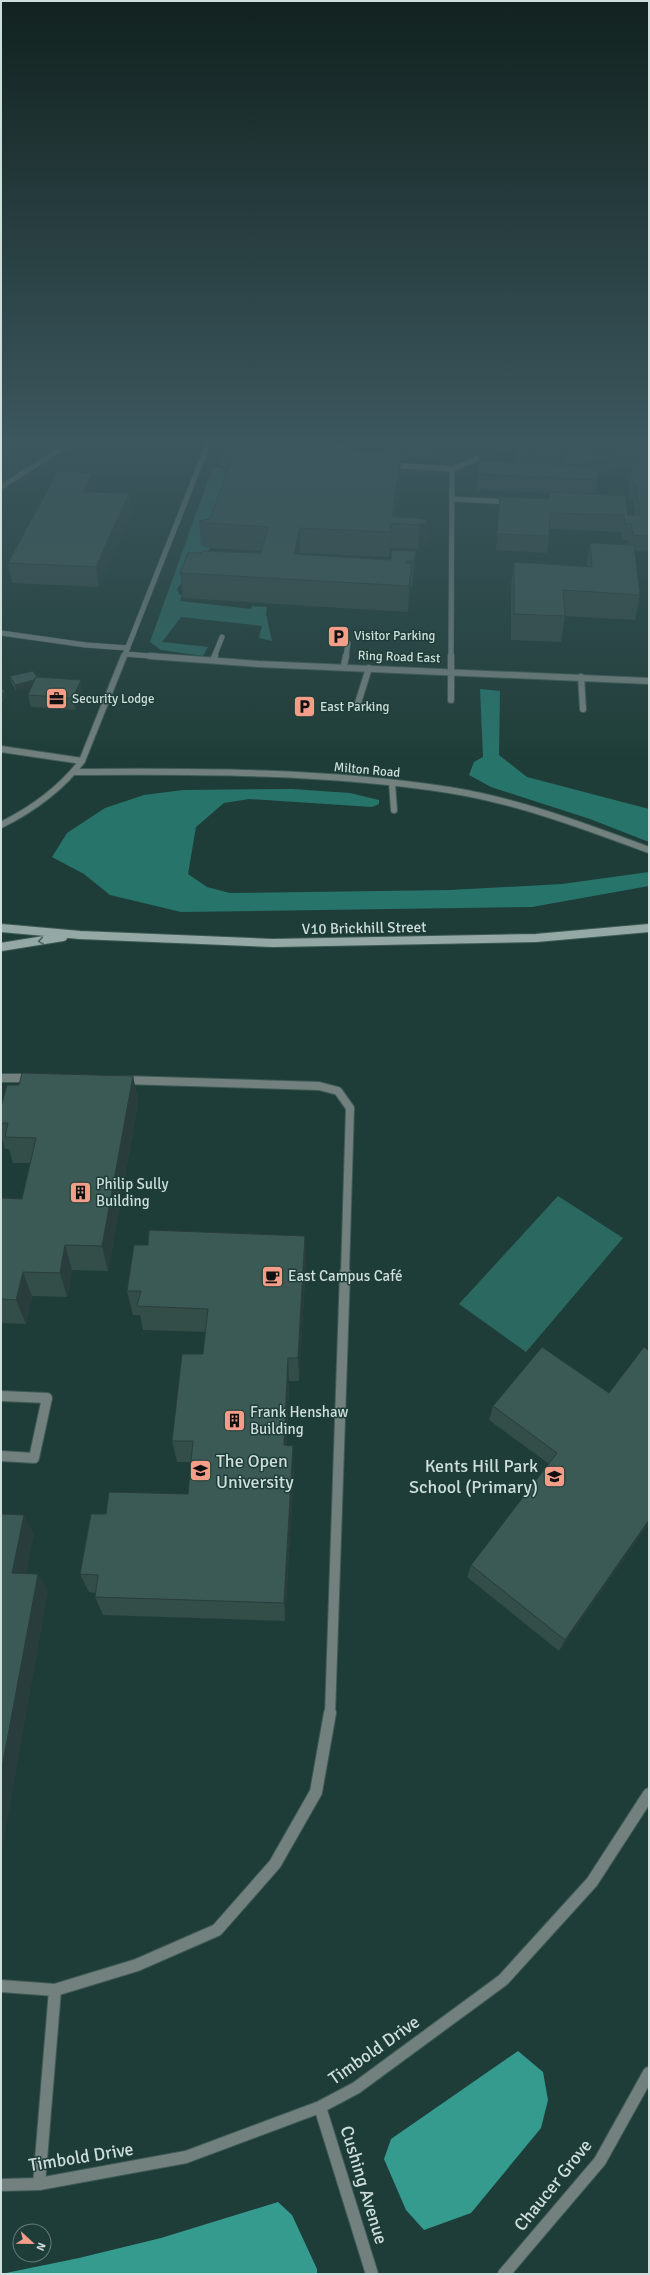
<svg xmlns="http://www.w3.org/2000/svg" width="650" height="2275" font-family="Signika,sans-serif">
	<rect width="100%" height="100%" fill="#1f3d38"/>
	<path fill="#2b6860" d="M220 467 230 474 211 547 177 589 180 595H182L180 601 251 609 252 606 267 607 266 614 272 641 259 638 262 626 181 617 162 642 208 647 203 656 161 650 150 642 212 469Z
		M558 1196 623 1238 526 1352 459 1304Z"/>
	<path fill="#27746b" d="M480 689 500 691 499 755 527 777 649 809V842L590 819 491 787 469 775 474 762 483 757Z
		M292 789 350 793 379 800V804L372 807 249 799 224 803 196 827 188 874 207 887 230 893 450 890 562 884 649 872V886L532 907 181 912 110 895 84 874 52 857 67 833 105 808 144 795 183 790Z"/>
	<path fill="#359b8f" d="M518 2051 543 2072 548 2100 541 2128 471 2213 424 2230 406 2210 384 2159 391 2139Z
		M278 2202 292 2215 317 2269V2274H1L79 2258 161 2238Z"/>
	<g fill="none" stroke-linecap="round" stroke-linejoin="round">
		<defs>
			<path id="lane-far4" d="M341 444 340 447 350 457
				M390 465 452 469 477 459
				M1 487 69 444
				M453 499 510 502
				M1 633 86 645 128 648
				M125 654 163 657
				M124 657 208 444
				M214 657 222 637
				M346 657 348 643
				M451 657 452 469"/>
			<path id="lane-far3" d="M150 656 258 664 649 681
				M213 660 215 656
				M344 666 346 656
				M581 677 583 709
				M451 700V656
				M358 703 369 668
				M1 749 82 761 124 656
				M75 772C199 771 327 771 449 790 518 801 584 826 649 850
				M392 783 394 810"/>
			<path id="lane-far2" d="M1 1078H30
				M124 1080 319 1086 338 1091 350 1108 345 1273"/>
			<path id="lane-far1" d="M1 1396 47 1398 34 1458 1 1456
				M330 1714 345 1272"/>
			<path id="lane" d="M1 1986 55 1990 137 1965 217 1930 275 1864 316 1792 330 1713
				M39 2184 55 1990"/>
			<path id="street-far1" d="M1 825C33 809 60 790 82 761"/>
			<path id="street" d="M320 2107 372 2274
				M1 2185 39 2184 186 2157 320 2107 356 2088 503 1980 592 1882 649 1794
				M504 2274 600 2161 649 2073"/>
			<path id="secondary" d="M1 928 80 935 273 943 536 938 649 928
				M1 947 63 937"/>
		</defs>
		<use href="#lane-far4" stroke="#3e5a55" stroke-width="6"/>
		<use href="#lane-far3" stroke="#3e5a55" stroke-width="8"/>
		<use href="#lane-far2" stroke="#3e5a55" stroke-width="10"/>
		<use href="#lane-far1" stroke="#3e5a55" stroke-width="12"/>
		<use href="#lane" stroke="#3e5a55" stroke-width="14"/>
		<use href="#street-far1" stroke="#3e5a55" stroke-width="8"/>
		<use href="#street" stroke="#3e5a55" stroke-width="14"/>
		<use href="#secondary" stroke="#3e5a55" stroke-width="10"/>
		<use href="#lane-far4" stroke="#72807e" stroke-width="5"/>
		<use href="#lane-far3" stroke="#72807e" stroke-width="6"/>
		<use href="#lane-far2" stroke="#72807e" stroke-width="8"/>
		<use href="#lane-far1" stroke="#72807e" stroke-width="10"/>
		<use href="#lane" stroke="#72807e" stroke-width="12"/>
		<use href="#street-far1" stroke="#72807e" stroke-width="6"/>
		<use href="#street" stroke="#72807e" stroke-width="12"/>
		<use href="#secondary" stroke="#94a9a6" stroke-width="8"/>
	</g>
	<path fill="#334d49" fill-rule="evenodd" d="M217 444H290L288 448 386 452V444H439L438 459 401 457 400 477 395 517 428 521 426 546 418 549 390 548 389 557 300 553V555L391 560 416 551 415 576 412 587H410L408 612 183 598 180 573 261 553 262 551 209 548 201 546 199 521 210 519 229 468H225L219 464Z
		M496 444H649V552L634 551 640 595 635 620 565 616 561 642 511 640V587L514 562 586 566 590 543 629 545 628 540H622L621 532 549 529V536L547 553 496 550 500 497 548 499 549 493 477 490 479 461 515 463 516 451H496ZM531 452H532V464L531 463ZM562 455 563 465H561ZM615 467H631L629 476V500H633L635 515H628L595 495 598 480 597 473H614Z
		M95 492 129 493 132 513 99 587 12 583 8 563Z
		M10 676 37 677 83 692 75 710 31 707 28 695 31 687 16 691 11 682Z
		M1 689 6 696 3 701H1Z
		M133 1076 138 1102 108 1271 72 1270 67 1297 32 1296 26 1324 1 1323V1198L22 1199 30 1163H13L9 1149H5L1 1136V1107L19 1085Z
		M305 1236 306 1260 299 1381H289L287 1445 294 1467 285 1621 103 1615 95 1597V1593L89 1592 80 1574 106 1514 188 1494 191 1462H177L172 1441 203 1354 206 1332 143 1330 140 1315H133L127 1291 148 1245Z
		M649 1351V1523L559 1651 467 1577 471 1565 549 1464 489 1420 493 1406 609 1393Z"/>
	<path fill="#293e3c" d="M268 444H270V460L267 447Z
		M284 444H290L285 461Z
		M401 453 400 477 394 523 392 517Z
		M92 473 95 492H83Z
		M129 493 132 513 99 587 96 567Z
		M428 521 426 546 418 549 419 525Z
		M391 523 390 548 389 557 390 532Z
		M300 528V553L294 580V554Z
		M416 551 415 576 412 587 414 561Z
		M412 563 410 588 408 612 409 586Z
		M38 679 39 686 16 691 15 685Z
		M81 680 83 692 75 710 73 698Z
		M5 690 6 696 3 701 2 695Z
		M133 1076 138 1102 108 1271 102 1246Z
		M305 1236 306 1260 299 1381 298 1358Z
		M65 1245 72 1270 67 1297 60 1273Z
		M23 1272 32 1296 26 1324 16 1300Z
		M288 1358 289 1381 286 1466 284 1445Z
		M293 1446 294 1467 285 1621 284 1603Z
		M24 1515 34 1534 23 1591 12 1573Z
		M649 1520V1523L559 1651 565 1640Z
		M38 1574 48 1592 1 1855V1773Z"/>
	<path fill="#3b5955" stroke="#293e3c" d="M222 444H268L267 447 401 453 392 517 420 518 428 521 419 525 391 523 390 532 300 528 294 554 391 560V550L416 551 414 561H405L406 563H412L409 586 180 573 188 553H201L202 551 261 553 268 527 207 523 199 521 210 519 237 445H224Z
		M535 444H563V446L535 445Z
		M565 444H649V536L633 535 631 524H625L624 515 550 513 549 536 497 534 500 497 549 499V492L625 496 628 515H640L636 485 632 484V461H640L639 452 565 450Z
		M516 451 531 452V458L516 457Z
		M564 454 614 456 616 462 586 461 587 466 566 465Z
		M479 461 596 466 598 480 478 474Z
		M58 471 92 473 83 492 129 493 96 567 8 563Z
		M590 543 634 545 640 595 563 590 565 616 514 614V562L592 567Z
		M33 671 37 677H36L34 680 15 685 10 676Z
		M36 677 81 680 73 698 28 695Z
		M1 689 5 690 2 695H1Z
		M22 1073 133 1076 102 1246 65 1245 60 1273 23 1272 16 1300 1 1299V1198L22 1199 36 1138 5 1137 8 1123H1V1107L7 1085H19Z
		M149 1230 305 1236 298 1358H288L284 1445 293 1446 284 1603 95 1597 98 1575 80 1574 91 1514H106L109 1492 188 1494 193 1441H172L182 1354H203L208 1309 137 1306 141 1291H127L134 1245H148Z
		M542 1347 609 1393 644 1347 649 1351V1520L565 1640 471 1565 557 1453 493 1406Z
		M1 1514 24 1515 12 1573 38 1574 1 1773Z"/>
	<defs><path id="oneway-chevron" d="M-2-3.5L2.5 0L-2 3.5" fill="none" stroke-width="1.6" stroke-linecap="round" stroke-linejoin="round"/></defs>
	<use stroke="#48635e" href="#oneway-chevron" transform="translate(41 941) rotate(171)"/>
	<linearGradient id="sky" x2="0" y2="1"><stop stop-color="#11221f"/><stop offset="0.58" stop-color="#3c575e"/><stop offset="1" stop-color="#3c575e" stop-opacity="0"/></linearGradient>
	<rect width="650" height="762" fill="url(#sky)"/>
	<defs>
		<symbol id="parking-square" viewBox="-11 -11 22 22"><rect x="-9" y="-9" width="18" height="18" rx="4" fill="#f49e89" stroke="#1f3d38"/><path d="M-3.5-5.5H1a3.5 3.5 0 0 1 0 7H-1V5.5H-3.5ZM-1-3.4V-.6H.8a1.4 1.4 0 0 0 0-2.8Z" fill="#111"/></symbol>
		<symbol id="office-square" viewBox="-11 -11 22 22"><rect x="-9" y="-9" width="18" height="18" rx="4" fill="#f49e89" stroke="#1f3d38"/><path d="M-6-3h4V-5.5h4V-3h4V5H-6ZM-1-4.5V-3h2v-1.5ZM-6 0V1H6V0Z" fill="#111"/></symbol>
		<symbol id="building-square" viewBox="-11 -11 22 22"><rect x="-9" y="-9" width="18" height="18" rx="4" fill="#f49e89" stroke="#1f3d38"/><path d="M-4-6H4V6H1V3H-1V6H-4ZM-2.5-4.3h1.7v1.8h-1.7ZM.8-4.3h1.7v1.8H.8ZM-2.5-1h1.7V.8h-1.7ZM.8-1h1.7V.8H.8Z" fill="#111"/></symbol>
		<symbol id="cafe-square" viewBox="-11 -11 22 22"><rect x="-9" y="-9" width="18" height="18" rx="4" fill="#f49e89" stroke="#1f3d38"/><path d="M-5.5-4.5H6V0H3Q3 3.5 0 3.5H-2.5Q-5.5 3.5-5.5 0ZM3-3.2v2h1.7v-2ZM-6 4.5H4V6H-6Z" fill="#111"/></symbol>
		<symbol id="university-square" viewBox="-11 -11 22 22"><rect x="-9" y="-9" width="18" height="18" rx="4" fill="#f49e89" stroke="#1f3d38"/><path d="M0-5L7-2L0 1L-7-2ZM-4 1L0 2.5L4 1V4Q0 6-4 4Z" fill="#111"/></symbol>
		<symbol id="school-square" viewBox="-11 -11 22 22"><rect x="-9" y="-9" width="18" height="18" rx="4" fill="#f49e89" stroke="#1f3d38"/><path d="M0-5L7-2L0 1L-7-2ZM-4 1L0 2.5L4 1V4Q0 6-4 4Z" fill="#111"/></symbol>
	</defs>
	<g fill-rule="evenodd">
		<use href="#parking-square" x="326" y="624" width="25" height="25"/>
		<use href="#office-square" x="44" y="686" width="25" height="25"/>
		<use href="#parking-square" x="292" y="694" width="25" height="25"/>
		<use href="#building-square" x="68" y="1180" width="25" height="25"/>
		<use href="#cafe-square" x="260" y="1264" width="25" height="25"/>
		<use href="#building-square" x="222" y="1408" width="25" height="25"/>
		<use href="#university-square" x="188" y="1458" width="25" height="25"/>
		<use href="#school-square" x="542" y="1464" width="25" height="25"/>
	</g>
	<g text-anchor="middle" dominant-baseline="central" stroke-width="3" stroke-linejoin="round" paint-order="stroke">
		<g font-size="13" fill="#cddedb" stroke="#1f3d38" text-anchor="start">
			<text x="354" y="636">Visitor Parking</text>
			<text x="72" y="699">Security Lodge</text>
			<text x="320" y="707">East Parking</text>
		</g>
		<g font-size="13" fill="#cddedb" stroke="#1f3d38">
			<text transform="translate(399 657) rotate(2)">Ring Road East</text>
			<text transform="translate(367 770) rotate(5)">Milton Road</text>
		</g>
		<g font-size="15" fill="#cddedb" stroke="#1f3d38">
			<text transform="translate(364 928) rotate(-1)">V10 Brickhill Street</text>
		</g>
		<g font-size="15" fill="#cddedb" stroke="#1f3d38" text-anchor="start">
			<text x="96" y="1184">Philip Sully<tspan x="96" dy="17">Building</tspan></text>
			<text x="288" y="1276">East Campus Café</text>
			<text x="250" y="1412">Frank Henshaw<tspan x="250" dy="17">Building</tspan></text>
		</g>
		<g font-size="18" fill="#cddedb" stroke="#1f3d38" text-anchor="start">
			<text x="216" y="1461">The Open<tspan x="216" dy="21">University</tspan></text>
			<text x="538" y="1466" text-anchor="end">Kents Hill Park<tspan x="538" dy="21">School (Primary)</tspan></text>
		</g>
		<g font-size="18" fill="#cddedb" stroke="#1f3d38">
			<text transform="translate(374 2050) rotate(-35)">Timbold Drive</text>
			<text transform="translate(81 2157) rotate(-9)">Timbold Drive</text>
			<text transform="translate(364 2185) rotate(73)">Cushing Avenue</text>
			<text transform="translate(553 2185) rotate(-51)">Chaucer Grove</text>
		</g>
	</g>
	<rect width="650" height="2275" fill="none" stroke="#cddedb" stroke-width="4"/>
	<g transform="translate(32 2243) rotate(112)"><circle r="19" fill="#1f3d38" stroke="#657d79"/>
	<path d="M0-3L7 15L0 10L-7 15Z" fill="#f49e89"/>
	<text y="-6" font-size="11" font-weight="bold" text-anchor="middle" fill="#cddedb">N</text>
	</g>
</svg>
